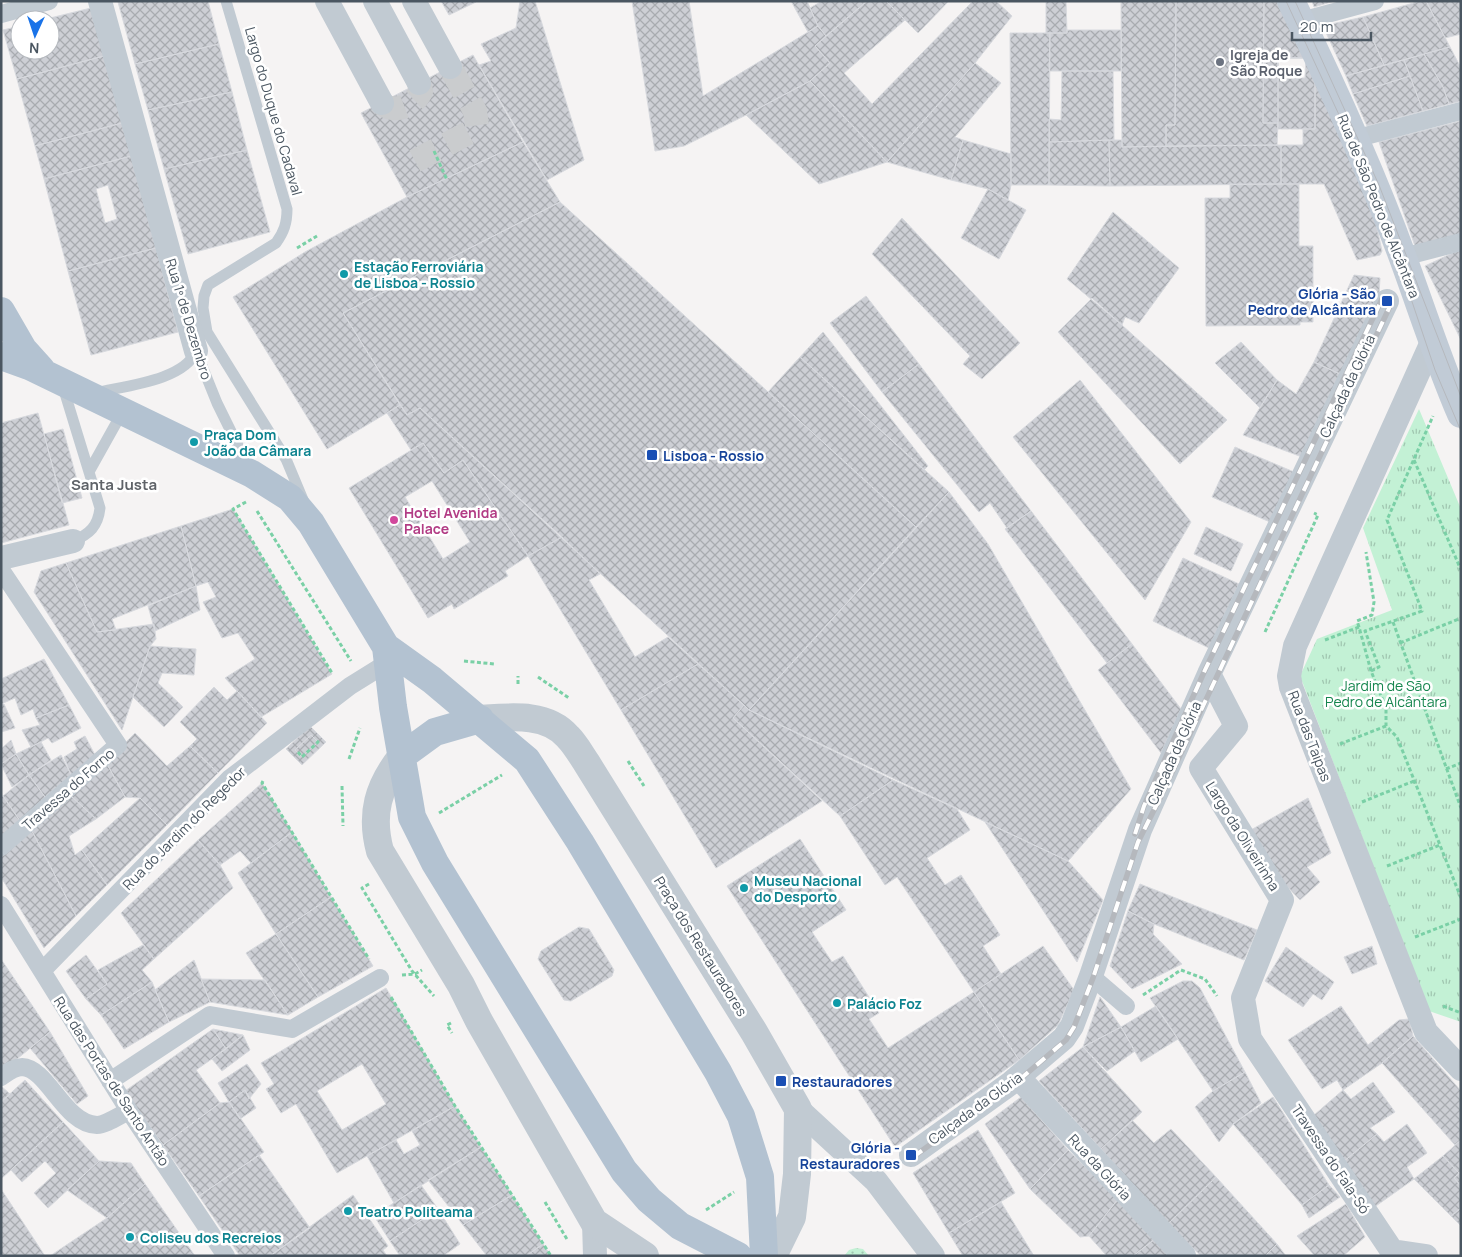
<svg xmlns="http://www.w3.org/2000/svg" width="1462" height="1257" font-family="Manrope,sans-serif">
	<defs>
		<pattern id="grass-dots" width="8" height="8" patternUnits="userSpaceOnUse" patternTransform="scale(1.25)"><rect width="8" height="8" fill="#c3f1d5"/><path d="M2 2h.1M6 6h.1" fill="none" stroke="#a0c6b0" stroke-width="1.8" stroke-linecap="round"/></pattern>
		<pattern id="park-tufts" width="24" height="20" patternUnits="userSpaceOnUse" patternTransform="scale(1.25)"><rect width="24" height="20" fill="#c3f1d5"/><path d="M3 7l-1-3M5 7V3M7 7l1-3M15 17l-1-3M17 17v-4M19 17l1-3" fill="none" stroke="#a0c6b0"/></pattern>
		<pattern id="building-cross-hatch" width="8" height="8" patternUnits="userSpaceOnUse" patternTransform="scale(1.25)"><rect width="8" height="8" fill="#cdcfd5"/><path d="M0 0l8 8M0 8l8-8" fill="none" stroke="#a8abb0"/></pattern>
	</defs>
	<rect width="100%" height="100%" fill="#f5f3f3"/>
	<path fill="url(#grass-dots)" d="M856 1248 863 1249 869 1256H844L849 1250Z"/>
	<path fill="url(#park-tufts)" d="M1419 409 1461 509V1022L1429 1011 1300 676 1317 639 1392 610 1363 528Z"/>
	<path fill="url(#building-cross-hatch)" stroke="#d7d9de" fill-rule="evenodd" d="M122 1H208L219 44 135 64 118 2Z
		M441 1H476V2L449 15Z
		M520 1H535L584 160 547 180 479 65 491 61 481 44 516 28Z
		M632 1H689L703 96 818 26 826 36 815 46 830 63 810 81 746 115 684 146 655 151Z
		M791 1H807L818 26 808 32Z
		M822 1H867L826 36 818 26 810 8Z
		M867 1H886L905 20 844 73 872 104 973 1H996L1012 16 975 63 887 162 810 81 830 63 815 46Z
		M886 1H949L918 33Z
		M1046 1H1066L1067 33H1046Z
		M1121 1H1176L1175 125H1166V146L1122 147Z
		M1176 1H1264L1263 123H1278L1277 145 1166 146V125H1175Z
		M1264 1H1281L1306 58H1278V123H1263Z
		M1312 1H1334L1314 7Z
		M1421 1H1426L1450 47 1384 65 1363 17Z
		M1426 1H1461V34L1445 38Z
		M91 8 104 56 17 79 3 30 20 26V50H50V20H42Z
		M1363 17 1384 65 1346 76 1323 26Z
		M1067 30H1121V71H1049L1050 33H1067Z
		M1010 33H1050L1049 185H1011Z
		M219 44 232 92 148 110 135 64Z
		M1450 47 1461 68V101L1449 104 1443 87 1424 54Z
		M1424 54 1443 87 1449 104 1423 111 1404 60Z
		M473 55 523 142 407 197 361 113Z
		M104 56 122 123 35 146 17 79Z
		M1278 58H1306L1315 77V129H1278Z
		M1278 58H1306L1305 78H1278Z
		M1404 60 1410 76 1353 94 1346 76Z
		M975 63 1001 83 955 137 963 140 951 180 887 162Z
		M1062 71H1113L1114 140 1049 142V119L1061 120Z
		M1410 76 1423 111 1367 126 1353 94Z
		M1315 77 1371 201 1382 251 1380 255 1357 260 1324 184H1281V145H1303V129H1315Z
		M810 81 887 162 819 184 746 115Z
		M232 92 247 150 164 169 148 110Z
		M1461 121V234L1415 246 1379 142Z
		M122 123 131 156 44 179 35 146Z
		M963 140 1011 154V185L1008 200 988 189 951 180Z
		M1109 140 1110 186 1049 185V142Z
		M1109 140H1122V147L1281 145V184L1110 186Z
		M523 142 560 202 343 313 400 405 327 449 233 297 305 252 407 197Z
		M247 150 270 232 188 254 164 169Z
		M131 156 156 248 68 271 44 179ZM108 185 117 219 105 223 96 189Z
		M1230 184H1299V246H1313V322H1300V325L1206 326 1205 198H1230Z
		M988 189 1026 210 999 259 961 238Z
		M560 202 916 527 749 710 420 408 407 415 343 313Z
		M1113 212 1179 268 1139 323 1125 317 1122 325 1067 279Z
		M902 218 1020 343 982 379 963 364 970 356 872 254Z
		M156 248 178 332 91 355 68 271Z
		M1461 249V340L1425 266Z
		M1354 275 1380 278 1379 294 1342 375 1314 362Z
		M866 296 919 364 882 392 830 323Z
		M1092 298 1227 420 1180 464 1058 332Z
		M823 332 928 466 924 470 800 357Z
		M1241 342 1277 380 1260 408 1215 363Z
		M800 357 949 492 916 527 768 392Z
		M1314 362 1342 375 1302 457 1243 435 1277 380 1296 394Z
		M919 364 1031 511 1007 528 990 503 979 512 882 392Z
		M1080 380 1191 522 1145 600 1013 437Z
		M400 405 407 415 420 408 562 537 528 556 463 460 444 473 423 443 411 450 387 413Z
		M38 413 69 525 1 543V423Z
		M63 429 82 498 62 503 44 434Z
		M423 443 444 473 463 460 528 556 505 571 508 576 454 609 452 604 428 618 349 488ZM432 481 470 542 443 559 405 497Z
		M1235 447 1294 472 1270 522 1212 497Z
		M949 492 988 544 1131 789 1068 861 749 710Z
		M233 509 332 674 261 717 225 678 255 659 238 633 222 638 203 602 216 597 208 582 196 586 181 526Z
		M1031 511 1132 644 1107 663 1005 529Z
		M181 526 196 586 112 619 116 630 97 632 66 563Z
		M1206 527 1243 544 1231 571 1194 554Z
		M562 537 600 574 589 580 635 657 668 637 698 664 621 710 528 556Z
		M1183 558 1239 584 1209 648 1153 621Z
		M66 563 97 632 154 624 156 639 150 646 122 730 34 592 41 571Z
		M196 586 200 610 155 631 148 606Z
		M1132 644 1181 709 1161 753 1098 670Z
		M150 646 196 649 194 675 162 673 158 683 183 707 164 727 133 697Z
		M44 659 69 705 36 718 33 709 21 715 15 698 1 704V679Z
		M698 664 744 705 733 718 822 801 716 868 621 710Z
		M214 687 227 700 237 691 267 723 218 773 190 746 197 739 180 722Z
		M1 704H4L15 728 1 732Z
		M69 705 81 728 52 743 48 738 31 747 22 730 40 725 36 718Z
		M744 705 749 710 893 780 840 816 733 718Z
		M310 726 326 742 302 765 286 749ZM311 735 318 742 302 757 295 750Z
		M135 733 167 766 190 746 218 773 167 825 140 798 125 797 106 762Z
		M311 735 318 742 302 757 295 750Z
		M85 736 95 755 71 775 64 757 77 749 74 742Z
		M11 740 16 754 1 764V749Z
		M41 742 51 760 29 775 16 754Z
		M16 754 29 775 12 787 1 764Z
		M61 755 71 775 45 797 29 775Z
		M106 762 125 797 96 819 71 796Z
		M29 775 45 797 20 821 3 796Z
		M893 780 957 809 970 830 927 858 945 885 961 875 1000 935 983 946 1001 974 974 992 897 877 885 885 840 816Z
		M262 783 292 832 251 863 240 851 220 865 198 840Z
		M3 796 20 821 1 837V797Z
		M71 796 96 819 69 836 75 855 82 850 107 885 76 916 32 831Z
		M140 798 167 825 107 885 82 850Z
		M1308 798 1331 853 1307 867 1320 882 1300 900 1283 882 1249 831Z
		M985 822 1068 861 1103 900 1077 962Z
		M32 831 76 916 44 948 1 877V857Z
		M292 832 331 897 276 934 238 873Z
		M800 839 846 910 812 932 832 962 843 956 879 1013 869 1019 888 1048 974 992 1019 1060 895 1147 727 886Z
		M198 840 220 865 233 888 154 959 121 913Z
		M1140 884 1257 930 1244 960 1154 924 1128 911Z
		M331 897 373 966 318 997 276 934Z
		M1128 911 1154 924 1153 934 1182 964 1132 989 1110 966Z
		M579 927 589 929 614 970 612 976 571 1001 564 1000 538 959 541 951Z
		M276 934 318 997 288 1015 246 953Z
		M143 945 154 959 142 970 152 982 101 1015 86 999 107 984 98 970Z
		M1043 946 1074 990 1058 1025 1019 1060 974 992Z
		M1372 946 1377 964 1352 974 1344 957Z
		M1286 947 1334 982 1322 1000 1313 994 1303 1007 1265 981Z
		M86 955 107 984 86 999 66 971Z
		M1 959 50 1032 1 1072Z
		M194 960 210 1002 169 1022 155 990Z
		M201 979 265 980 288 1015 210 1002Z
		M1183 981H1192L1200 988 1245 1072 1213 1091 1150 998Z
		M152 982 169 1022 124 1049 101 1015Z
		M386 988 455 1106 337 1173 296 1104 281 1113 266 1089 274 1084 261 1063ZM362 1064 386 1104 342 1130 317 1091Z
		M1100 997 1121 1027 1083 1047Z
		M1156 1006 1178 1039 1141 1062 1121 1027Z
		M1341 1006 1368 1045 1399 1020 1409 1019 1413 1036 1382 1063 1343 1090 1337 1080 1322 1089 1288 1040Z
		M1121 1027 1135 1051 1107 1071 1083 1047Z
		M213 1029 243 1035 226 1049Z
		M213 1029 226 1049 196 1070 220 1103 163 1145 125 1091Z
		M50 1032 88 1096 77 1104 30 1048Z
		M243 1035 250 1050 222 1071 212 1059Z
		M1413 1036 1461 1091V1140L1455 1145 1382 1063Z
		M1083 1047 1142 1112 1101 1149 1039 1081Z
		M247 1064 261 1084 249 1099 245 1090 229 1102 218 1083Z
		M1245 1072 1261 1103 1233 1124 1219 1142 1195 1107 1213 1091Z
		M25 1080 63 1122 1 1179V1102Z
		M1373 1082 1395 1112 1370 1128 1377 1134 1343 1162 1313 1116 1343 1090 1351 1099Z
		M1 1086 10 1094 1 1102Z
		M245 1090 256 1108 240 1119 229 1102Z
		M1021 1097 1068 1150 1030 1189 985 1124Z
		M1273 1097 1329 1185 1302 1205 1233 1124Z
		M229 1102 264 1152 199 1196 163 1145 220 1103Z
		M455 1106 481 1147 394 1203 367 1156 396 1140 404 1154 420 1145 412 1131Z
		M1132 1120 1154 1143 1171 1129 1216 1177 1168 1224 1101 1149Z
		M63 1122 99 1161 48 1208 34 1193 56 1173 45 1161 22 1182 11 1170Z
		M1407 1124 1427 1153 1407 1167 1414 1179 1373 1208 1343 1162 1377 1134 1384 1142Z
		M978 1130 1015 1193 949 1233 913 1173Z
		M1461 1140V1172L1459 1173 1443 1156Z
		M481 1147 512 1195 463 1225 428 1180Z
		M1068 1150 1118 1199 1089 1236 1080 1237 1030 1189Z
		M259 1155 310 1228 270 1256H240L199 1196Z
		M1443 1156 1459 1173 1454 1178 1461 1186V1208L1451 1216 1414 1179Z
		M99 1161 131 1163 145 1184 107 1218 67 1190Z
		M1461 1172V1186L1454 1178Z
		M1216 1177 1277 1244 1265 1256H1201L1168 1224Z
		M145 1184 195 1256H50L107 1218Z
		M421 1185 438 1209 390 1241 374 1216Z
		M1329 1185 1340 1197 1309 1218 1302 1205Z
		M1 1189 45 1256H1Z
		M353 1195 388 1246 383 1250 387 1256H270Z
		M512 1195 543 1244 526 1256H487L463 1225Z
		M1118 1199 1155 1239 1133 1256H1107L1089 1236Z
		M1001 1202 1034 1256H963L949 1233Z
		M1346 1204 1365 1237 1343 1256H1315L1297 1236Z
		M1461 1208V1226L1451 1216Z
		M438 1209 460 1244 443 1256H400L390 1241Z
		M1155 1239 1168 1256H1133Z
		M543 1244 551 1256H526Z
		M1277 1244 1286 1256H1265Z"/>
	<g fill="none" stroke-linecap="round" stroke-linejoin="round">
		<path stroke="#caccce" stroke-width="24" stroke-dasharray="24 12" stroke-linecap="butt" d="M382 103C393 115 416 105 421 91L419 83
			M415 161 470 132 477 126 475 111 450 67"/>
		<path stroke="#7ad0a6" stroke-width="3" stroke-dasharray="4 2.5" stroke-linecap="butt" d="M434 151 447 180
			M297 248 317 236
			M1414 460 1461 570
			M246 502 233 509 332 673
			M257 511 351 661
			M1393 622 1461 808
			M1359 627 1357 621 1372 615 1374 602 1366 552
			M1265 632 1318 515 1314 513
			M1325 640 1359 627 1371 671 1386 708V726L1397 737 1461 898
			M1400 643 1461 618
			M464 661 494 664
			M1371 671 1379 667 1365 631 1422 611 1387 520 1433 416
			M538 677 569 698
			M518 684V676
			M1340 744 1386 726
			M298 752 302 757 318 742 315 739
			M349 759 360 728
			M628 761 644 786
			M1446 769 1461 763
			M263 781 262 783 369 959
			M342 786 343 826
			M1362 802 1414 781
			M439 813 502 775
			M1387 866 1440 845
			M369 884 362 888 412 971 434 996
			M1415 937 1461 919
			M402 975 415 974 422 970
			M1143 995 1181 970 1205 979 1217 996
			M391 997 455 1106 551 1256
			M1443 1006 1461 1013
			M451 1023 447 1025 452 1033
			M545 1202 568 1241
			M706 1210 734 1192"/>
		<path stroke="#c1cad2" stroke-width="11" d="M226 1 287 209C287 223 284 232 276 243L208 285 204 296 203 308 207 332 286 459 304 502
			M196 351 217 403 248 466
			M63 387 100 508C98 526 90 534 73 541
			M95 393C123 386 184 381 196 351
			M90 470 123 411"/>
		<path stroke="#c1cad2" stroke-width="18" d="M1 14 49 1
			M1301 21 1375 1
			M1354 139 1461 111
			M1403 257 1461 242
			M1 570 118 745 1 847
			M1 905 129 1111 226 1256
			M42 971 229 779 350 686 387 663
			M1091 976 1126 1006
			M1 1077C7 1073 14 1067 22 1067 48 1068 64 1124 97 1125 106 1125 120 1115 129 1111
			M110 1081 210 1015 292 1029 380 978"/>
		<path stroke="#c1cad2" stroke-width="24" d="M100 1 196 351
			M327 1 382 103
			M375 1 419 83
			M414 1 450 67
			M1432 342 1295 646 1289 676 1291 687 1426 1032 1461 1069
			M1 558 73 541
			M1209 674 1236 726 1201 768 1282 900 1243 998 1250 1039 1392 1251 1426 1256
			M1018 1077 1184 1256
			M798 1109 876 1181 933 1256
			M911 1155 1011 1083 1064 1038 1072 1026 1091 976 1140 830 1209 674 1387 301
			M594 1222 595 1256"/>
		<path stroke="#c1cad2" stroke-width="28" d="M480 719C509 717 547 712 568 737 575 744 580 753 586 762L754 1032 798 1109 797 1174 792 1217 773 1256
			M402 756C378 786 370 814 380 851L461 985 479 1021 594 1222 645 1256"/>
		<path stroke="#c1cbd6" stroke-width="28" d="M1291 1C1331 83 1372 173 1403 258 1422 310 1439 363 1461 414"/>
		<path stroke="#b3c2d1" stroke-width="28" d="M1 311 23 349 41 369
			M1 356 29 366 252 474 290 498 311 523 386 647 432 680 527 760 580 842 718 1072 741 1116 760 1177 764 1256
			M386 647 393 707 412 817 435 863 624 1171 649 1200 680 1226 738 1256
			M402 756 435 732 480 719"/>
		<path stroke="#b5b8bd" stroke-width="1" d="M1286 1 1347 132 1394 248 1435 370 1461 431
			M1295 1 1379 185 1461 397"/>
		<defs>
			<path id="rail" d="M1135 834 1144 806 1205 670 1382 299
				M913 1157 1012 1086 1066 1040 1074 1027 1093 978 1138 842 1160 798 1391 304"/>
		</defs>
		<use href="#rail" stroke="#b5b8bd" stroke-width="5.5"/>
		<use href="#rail" stroke="#fff" stroke-width="4" stroke-dasharray="11" stroke-linecap="butt"/>
	</g>
	<circle fill="#6b7280" stroke="#fff" stroke-width="2" cx="1220" cy="62" r="5"/>
	<g fill="#0f9aa8" stroke="#fff" stroke-width="2">
		<circle cx="344" cy="274" r="5"/>
		<circle cx="194" cy="442" r="5"/>
		<circle cx="744" cy="888" r="5"/>
		<circle cx="837" cy="1003" r="5"/>
		<circle cx="348" cy="1211" r="5"/>
		<circle cx="130" cy="1237" r="5"/>
	</g>
	<g fill="#1a4fb4" stroke="#fff" stroke-width="2">
		<rect x="1381" y="295" width="12" height="12" rx="2.5"/>
		<rect x="646" y="449" width="12" height="12" rx="2.5"/>
		<rect x="775" y="1075" width="12" height="12" rx="2.5"/>
		<rect x="905" y="1149" width="12" height="12" rx="2.5"/>
	</g>
	<circle fill="#d1479c" stroke="#fff" stroke-width="2" cx="394" cy="520" r="5"/>
	<g text-anchor="middle" dominant-baseline="central" stroke-width="5" stroke-linejoin="round" paint-order="stroke">
		<g font-size="14" font-weight="bold" fill="#5b616d" stroke="#fff" text-anchor="start">
			<text x="1230" y="54">Igreja de<tspan x="1230" dy="16">São Roque</tspan></text>
		</g>
		<g font-size="14" fill="#4a5661" stroke="#fff">
			<text transform="translate(274 111) rotate(74)">Largo do Duque do Cadaval</text>
			<text transform="translate(1379 206) rotate(68)">Rua de São Pedro de Alcântara</text>
			<text transform="translate(189 319) rotate(73)">Rua 1º de Dezembro</text>
			<text transform="translate(1347 386) rotate(-65)">Calçada da Glória</text>
			<text transform="translate(1310 736) rotate(69)">Rua das Taipas</text>
			<text transform="translate(1174 753) rotate(-66)">Calçada da Glória</text>
			<text transform="translate(68 789) rotate(-41)">Travessa do Forno</text>
			<text transform="translate(184 828) rotate(-45)">Rua do Jardim do Regedor</text>
			<text transform="translate(1243 836) rotate(58)">Largo da Oliveirinha</text>
			<text transform="translate(701 946) rotate(58)">Praça dos Restauradores</text>
			<text transform="translate(112 1081) rotate(57)">Rua das Portas de Santo Antão</text>
			<text transform="translate(975 1108) rotate(-36)">Calçada da Glória</text>
			<text transform="translate(1331 1159) rotate(56)">Travessa do Fala-Só</text>
			<text transform="translate(1100 1167) rotate(47)">Rua da Glória</text>
		</g>
		<g font-size="14" font-weight="bold" fill="#0d838f" stroke="#fff" text-anchor="start">
			<text x="354" y="266">Estação Ferroviária<tspan x="354" dy="16">de Lisboa - Rossio</tspan></text>
			<text x="204" y="434">Praça Dom<tspan x="204" dy="16">João da Câmara</tspan></text>
			<text x="754" y="880">Museu Nacional<tspan x="754" dy="16">do Desporto</tspan></text>
			<text x="847" y="1003">Palácio Foz</text>
			<text x="358" y="1211">Teatro Politeama</text>
			<text x="140" y="1237">Coliseu dos Recreios</text>
		</g>
		<g font-size="14" font-weight="bold" fill="#164399" stroke="#fff" text-anchor="end">
			<text x="1376" y="293">Glória - São<tspan x="1376" dy="16">Pedro de Alcântara</tspan></text>
			<text x="663" y="455" text-anchor="start">Lisboa - Rossio</text>
			<text x="792" y="1081" text-anchor="start">Restauradores</text>
			<text x="900" y="1147">Glória -<tspan x="900" dy="16">Restauradores</tspan></text>
		</g>
		<g font-size="14" font-weight="bold" fill="#b23c85" stroke="#fff" text-anchor="start">
			<text x="404" y="512">Hotel Avenida<tspan x="404" dy="16">Palace</tspan></text>
		</g>
		<g font-size="14" fill="#17864f" stroke="#fff">
			<text x="1386" y="685">Jardim de São<tspan x="1386" dy="16">Pedro de Alcântara</tspan></text>
		</g>
		<g font-size="15" font-weight="bold" fill="#5f6368" stroke="#fff">
			<text x="114" y="484">Santa Justa</text>
		</g>
	</g>
	<rect width="1462" height="1257" fill="none" stroke="#4a5661" stroke-width="5"/>
	<g transform="translate(35 35) rotate(183)"><circle r="24" fill="#ffffff" stroke="#b7bbc0"/>
	<path d="M0-4L9 19L0 12L-9 19Z" fill="#1a73e8"/>
	<text y="-8" font-size="14" font-weight="bold" text-anchor="middle" fill="#4a5661">N</text>
	</g>
	<path d="M1292 32v8h79v-8" fill="none" stroke="#4a5661" stroke-width="2.5"/>
	<text x="1300" y="32" font-size="15" fill="#4a5661" stroke="#ffffff" stroke-width="4" paint-order="stroke">20 m</text>
</svg>
